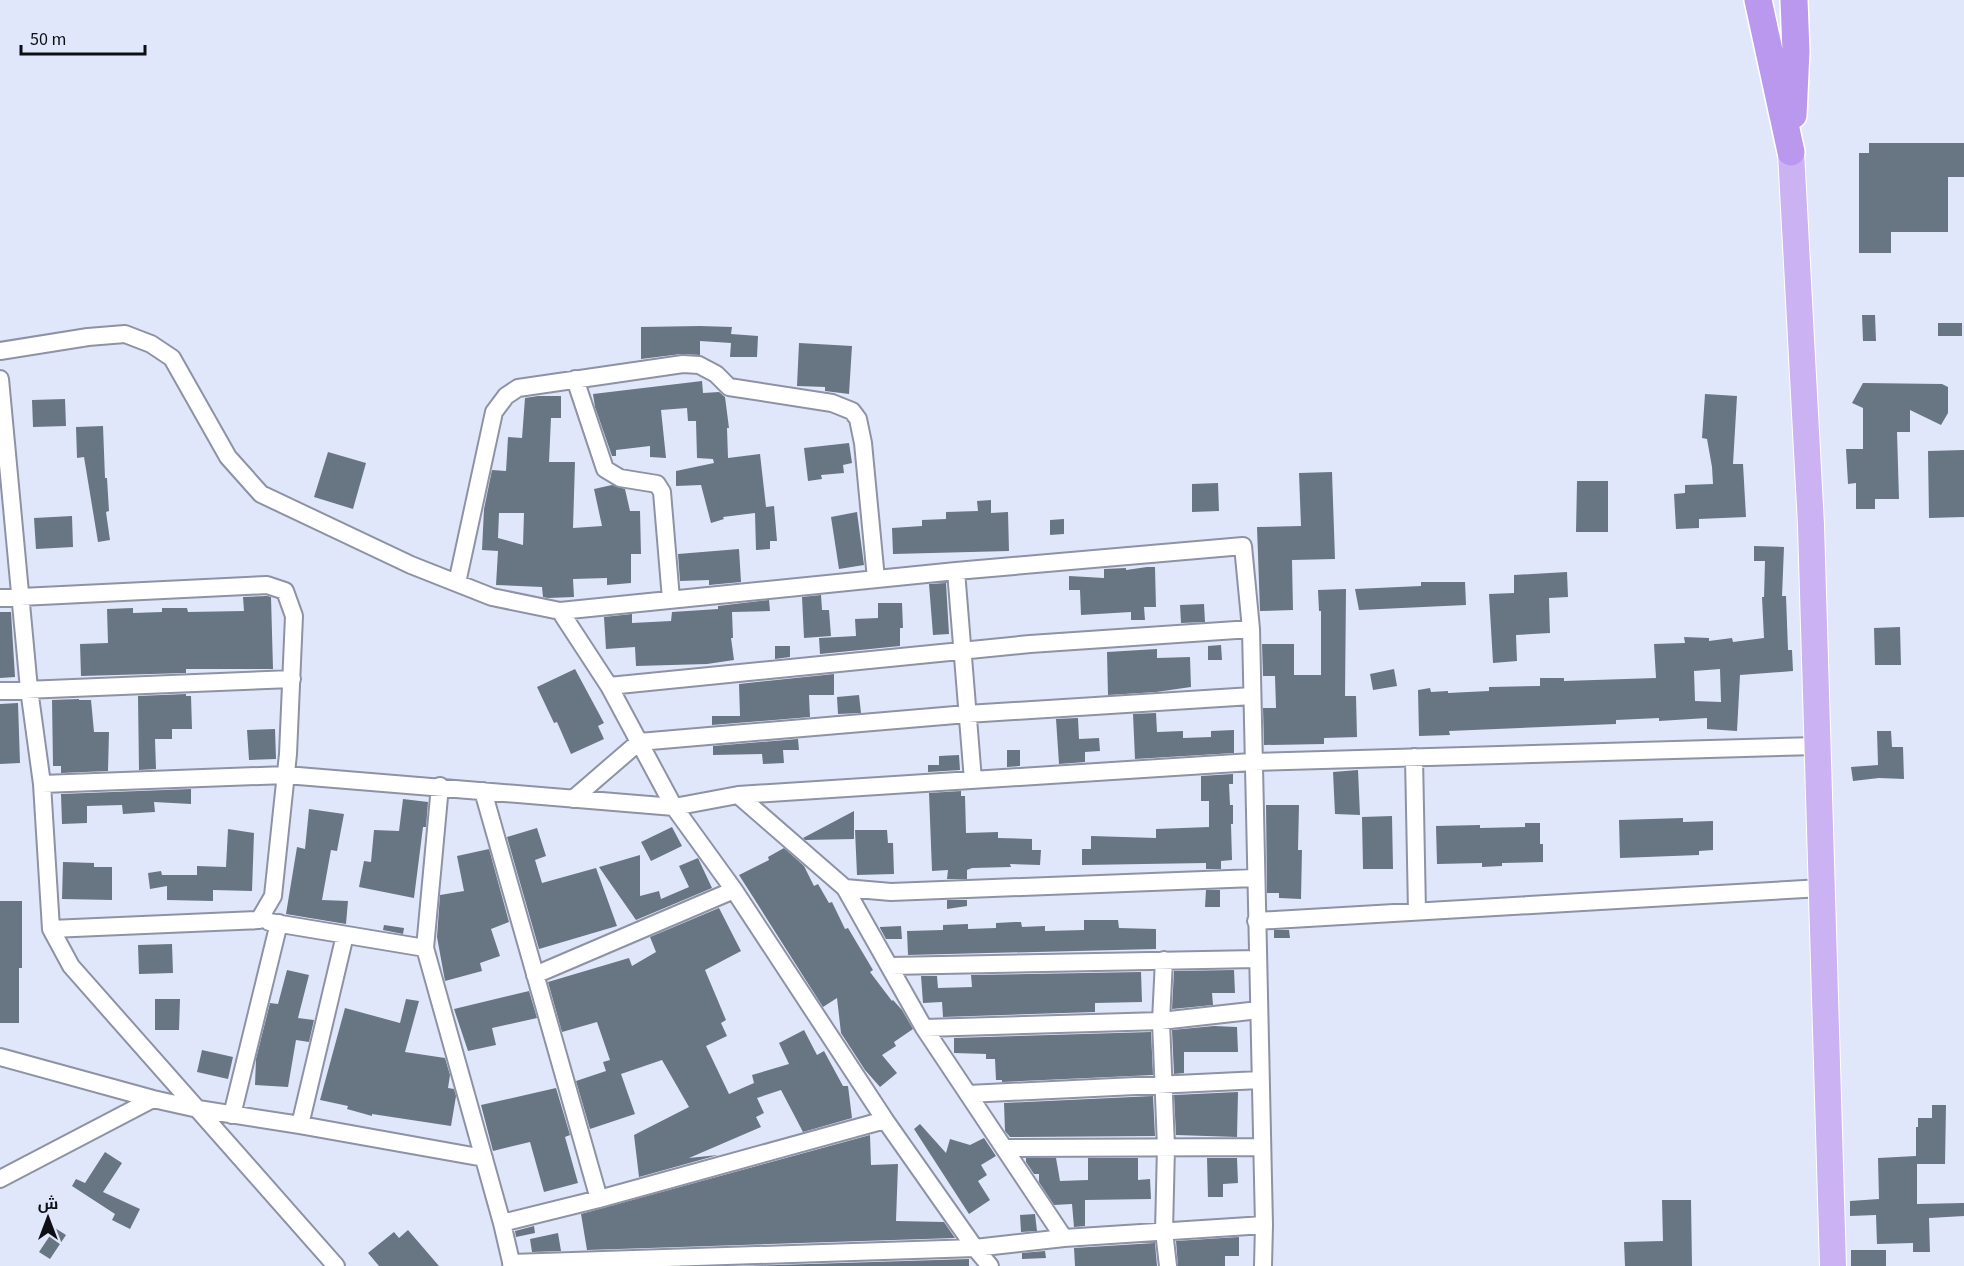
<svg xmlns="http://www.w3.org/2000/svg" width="1964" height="1266" font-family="'Source Sans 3',Cairo,sans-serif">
	<rect width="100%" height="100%" fill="#e1e7fa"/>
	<path fill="#677682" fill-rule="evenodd" d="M1869 143H1964V177H1948V232H1891V253H1859V153H1869Z
		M1862 315H1875L1876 341H1863Z
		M1938 323H1962V336H1938Z
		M700 326 732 327 731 334 758 336 757 357H730L731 343 700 341V355L681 354 641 359V327Z
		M799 343 852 346 849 394 825 391V387L797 386Z
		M702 381 703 393 719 392 725 397 729 428H727L728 458 760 454 766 507 774 506 777 541H770V549L756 550 755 513 723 517 724 519 711 523 701 485 676 486V471L714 463 713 459 697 458 696 421H688L687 408 661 410 666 458 650 457V446L616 450V456H612L595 407 593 394Z
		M1863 383 1942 384 1948 387V413L1941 425 1910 410V432H1897L1899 499H1875V509H1856V483L1848 484 1846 449H1863V408L1852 403Z
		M1705 394 1737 396 1733 464H1743L1746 517 1699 519V528L1676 529 1674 494 1685 493V485L1713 484 1712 467 1707 439 1702 438Z
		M538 396H561V418H551L549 462H575L573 528 602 526 594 489 612 485 625 489 630 511H640L641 554H631V583L607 585V578L573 579 574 597 548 598 543 597 542 587 496 585 498 551 482 550 484 509 492 470 506 471 508 437 522 438 525 398ZM499 513H524L523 545 498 538Z
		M65 399 66 426 33 427 32 400Z
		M103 426 105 478H107L109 511 106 512 110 540 98 542 84 457 77 458 76 427Z
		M849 443 852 463 843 465 844 473 821 475 822 479 808 481 804 448Z
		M1964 450V517L1929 518 1928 451Z
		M328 452 366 463 353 509 314 497Z
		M1332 472 1335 559 1292 560 1293 610 1260 611 1257 527 1301 526 1299 473Z
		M1577 481H1608V532H1576Z
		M1218 483 1219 511 1192 512V484Z
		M991 500V513L1008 512 1009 551 893 554 892 528 922 526V520L946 519V512L978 511 977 501Z
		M857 512 864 565 839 569 831 517Z
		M72 516 73 547 36 549 34 518Z
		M1064 519V534L1050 535V520Z
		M1754 546 1784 547 1782 596H1786L1788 650H1792L1793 671 1740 675 1737 731 1707 729V718L1659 721V718L1616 720V724L1449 731 1450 735 1419 736 1418 690 1430 688 1431 692 1448 691V693L1489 691V687L1540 686V678H1564V681L1656 678 1654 644 1685 643 1684 637 1709 638V641L1732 638 1733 642 1764 638 1762 597H1764L1765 561H1754ZM1720 669 1721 702 1695 701 1694 671Z
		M739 549 741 582 709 585V580L680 581 678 554Z
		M1147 567H1155L1156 607H1144L1145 620H1131V612L1081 615 1080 590H1069V576L1104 578V569L1126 568V570Z
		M1567 572 1568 597 1549 598 1550 633 1516 635 1517 661 1493 663 1489 594 1514 593V575Z
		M1421 582H1465L1466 605 1359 610 1355 589 1421 586Z
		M946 583 949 634 933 635 929 584Z
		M1346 589 1345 696H1356L1357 737 1324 738V744L1264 745 1263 708H1276L1275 676H1263L1262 644H1294V675H1321V611H1319L1318 590Z
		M821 595 822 610H829L831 636 804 638 802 597Z
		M267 596 271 597 273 669H186V673L81 676 80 644 108 643 107 609 133 608V613L162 612V608H187L188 612 244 611 243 597Z
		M769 600 770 611 732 612 733 638H731L734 660 707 664 636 666 635 647 606 649 604 617 632 614V623L671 621 672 612 718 609V606Z
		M878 603H902L903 628H900V646L820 654 819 638 856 636 855 619 878 618Z
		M1204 604 1205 622 1181 623 1180 605Z
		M0 612H11L15 677 0 678Z
		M1900 627 1901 665H1875L1874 628Z
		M1221 645 1222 660H1208V646Z
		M775 646H790V657L775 659Z
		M1157 649V658L1190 657 1191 687 1156 692 1108 695 1107 652Z
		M575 669 604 723 598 726 604 739 571 754 557 722 554 723 537 687Z
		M1394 669 1397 686 1373 690 1370 674Z
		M834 674V695H809L810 717 712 725V716H740L739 684Z
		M186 694V696H191L192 729H172V739H155L156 769 139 770 138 696Z
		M859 695 861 713 838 714 837 697Z
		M79 699V700H91L94 732H109L108 771 61 773V766H53L52 700Z
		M18 703 20 763 0 764V704Z
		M1156 713 1157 732 1183 731V738L1211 737V731L1234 730V753L1135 759 1133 714Z
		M1078 718 1079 739 1099 738 1100 751 1085 752V762L1059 764 1056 719Z
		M275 729 276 759 249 760 247 730Z
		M1877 731H1891L1892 747H1903L1904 779 1879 778 1853 781 1851 767 1878 765Z
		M798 739 799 750H783L784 763 763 764 762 754 713 755V746Z
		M1007 750H1020V766L1007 767Z
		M959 755 960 770 928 772V765H939V756Z
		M1358 770 1360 815 1335 814 1333 772Z
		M1233 774V784H1229L1230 805H1233V824H1231L1232 860 1221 861V869H1206V863L1082 865V849H1091V836L1156 838V829L1209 827V801H1201V776Z
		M191 789V804L154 802 155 812 123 814 122 805 87 806V823L62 824 61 794Z
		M961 791V796H965L966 833 998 832V838L1032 839V850H1041L1040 865 1010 864 1011 867 972 868 967 870V879H947L948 870 932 871 929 793Z
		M403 799 428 802 426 827H423L414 898 359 887 364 861 371 862 374 830 399 831Z
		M1266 805H1299L1298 850H1302L1301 899 1279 898V893H1267Z
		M309 809 344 814 337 851 331 850 322 900 348 901 346 924 286 914 297 847 305 849Z
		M854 811V839L805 840 803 838Z
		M1392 816 1393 869H1363L1362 817Z
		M1683 818V822L1713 821V850L1699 851V855L1620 858 1619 820Z
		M1525 823H1540V844H1543V862L1502 863V866L1482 867V863L1437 864 1436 826 1480 825V828L1525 827Z
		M672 827 682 846 651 861 641 842Z
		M537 828 546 856 535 860 542 883 596 868 617 926 539 949 507 837Z
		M228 829 254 833 252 891 213 890V901L167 900V886L150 889 148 873 161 871 162 875H197V866L226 867Z
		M855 830H887L888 843H893L894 874 857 875Z
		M784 848 804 866 814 886 818 884 829 903 832 902 845 929 848 928 873 970 870 972 892 1001 893 1000 902 1010 913 1029 894 1042 896 1046 882 1055 897 1073 880 1087 865 1070 841 1033 837 998 823 1007 739 875 769 860 768 857Z
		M489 849 509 922 491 929 500 956 480 963 482 971 445 981 437 937 440 895 464 891 457 856Z
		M640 855V896L659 891 661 899 689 887 679 866 698 858 712 888 636 920 599 867Z
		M63 862 94 863V867H112V900L62 899Z
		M1206 890H1220V907H1205Z
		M947 900H967V906L947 909Z
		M0 901H22V968H19V1023H0Z
		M719 908 741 951 705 970 726 1020 721 1023 727 1036 706 1046 729 1094 754 1083 752 1075 789 1064 779 1043 804 1030 817 1055 824 1051 843 1086H848L852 1118 803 1132 781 1090 757 1098 764 1113 756 1117 761 1127 689 1158 718 1155 639 1177 634 1135 689 1107 662 1060 621 1074 635 1114 590 1129 576 1081 606 1071 603 1062 610 1060 597 1022 562 1032 548 982 629 958 632 966 656 952 650 937Z
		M1084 920H1118L1119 928 1156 929V949L908 955 907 931 943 930V925L968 924V929L996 928V923L1015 922H1021L1022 927 1045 926V931L1084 930Z
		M384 925 404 928 403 934 383 930Z
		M901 926 902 939H886L880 928V927Z
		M1274 930H1289L1290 938H1274Z
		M172 944 173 973 139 974 138 945Z
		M287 970 309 975 298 1018 314 1020 309 1042 296 1040 288 1087 255 1085 256 1059 270 1003 278 1004Z
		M1234 970 1235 993H1212L1213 1005 1172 1009 1174 971Z
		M1141 972 1142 1002 1095 1003V1012L943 1017 942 1002 923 1003 921 976H937L938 988 972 987 971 975Z
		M529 991 537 1018 492 1028 496 1045 468 1051 454 1009Z
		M155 999H180L179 1030H155Z
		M406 999 419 1001 405 1052 445 1058 450 1075 448 1088 454 1089 456 1096 451 1126 372 1114V1116L347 1109 348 1106 320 1100 345 1008 400 1023Z
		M1214 1026 1237 1027 1238 1052H1184V1073L1174 1074 1172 1030Z
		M1151 1032 1153 1075 1002 1082V1080H996L995 1059H986V1054L954 1053V1038Z
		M202 1050 233 1057 228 1079 197 1072Z
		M556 1088 570 1135 565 1137 578 1183 544 1192 530 1142 493 1151 481 1105Z
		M1238 1092 1237 1137 1176 1135 1174 1095Z
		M1153 1096 1155 1136 1010 1137 1005 1131 1004 1103Z
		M1932 1105H1946L1945 1164H1917V1204L1964 1203V1216L1929 1218 1930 1252H1913V1243L1877 1244 1876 1215 1850 1216V1201L1879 1199 1878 1158 1916 1156V1127H1918V1118H1932Z
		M920 1124 946 1153 950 1139 970 1145 984 1138 996 1156 981 1165 987 1175 978 1181 990 1200 969 1214 914 1129Z
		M870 1135 871 1165 898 1164 896 1221 944 1222 955 1238 587 1250 581 1214Z
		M105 1152 122 1163 103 1192 140 1209 130 1229 112 1220 115 1214 72 1186 76 1179 85 1183Z
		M1026 1158H1056L1060 1181 1088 1180V1158H1138V1180L1150 1179 1151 1199 1085 1200V1226L1074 1227 1072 1204 1054 1205 1039 1182V1174H1034L1026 1162Z
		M1207 1158H1237L1238 1183 1223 1184V1197H1208Z
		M1662 1200H1691L1692 1266H1625L1624 1242 1663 1241Z
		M1035 1214 1037 1231 1021 1232 1020 1215Z
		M534 1226 535 1233 516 1237 515 1231Z
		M55 1228 66 1235 50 1259 39 1252Z
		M408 1230 439 1266H379L368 1253 394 1232 399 1238Z
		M558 1233 561 1251 532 1252 530 1239Z
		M1239 1237V1256H1225V1266H1178L1176 1241Z
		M1155 1243 1157 1266H1075L1074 1248Z
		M1851 1250H1886V1266H1851Z
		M1045 1251 1046 1258 1022 1259V1253Z
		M969 1259V1266H743Z"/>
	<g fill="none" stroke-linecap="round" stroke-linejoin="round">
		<defs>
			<path id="minor" d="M0 351 88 337 125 334 151 344 172 358 228 457 261 494 411 565 492 597 560 611 609 686 674 807 734 890 885 1120 975 1248 990 1266
				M0 379 29 689 42 784 51 929 71 966 336 1266
				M575 379 605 469 620 478 657 484 662 492 671 599
				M956 571 973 780
				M457 583 494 412 506 396 518 388 683 364 699 365 716 374 729 387 832 403 852 411 858 419 863 443 876 579
				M0 598 267 585 285 591 294 616 288 754 273 896 259 920 51 929
				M560 611 956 571 1243 546 1251 629 1264 1225 1263 1266
				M609 686 1030 644 1251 629
				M0 691 292 679
				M1414 757 1417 912
				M42 784 286 775 674 807 738 795 1252 762 1817 746
				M440 786 425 948 502 1223 512 1266
				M483 791 599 1199
				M738 795 845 888 924 1028 1064 1238
				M573 799 639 742 967 714 1252 696
				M845 888 891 892 1255 878
				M1256 921 1822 888
				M269 922 425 948
				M1164 960 1161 1021 1166 1147 1164 1231 1168 1266
				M890 966 1257 959
				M535 975 734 890
				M924 1028 1161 1021 1259 1010
				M0 1057 153 1099 198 1109 300 1125 484 1158
				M968 1094 1260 1080
				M232 1115 279 923
				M300 1125 345 935
				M1004 1148 1262 1147
				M0 1179 153 1099
				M502 1223 599 1199 885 1120
				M511 1263 975 1248 1064 1238 1264 1225"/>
			<path id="primary" d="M1791 152 1811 525 1833 1266"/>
			<path id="trunk" d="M1758 0 1791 152
				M1793 115 1796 51 1794 0"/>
		</defs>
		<use href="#minor" stroke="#8d92a4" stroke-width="20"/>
		<use href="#primary" stroke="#fff" stroke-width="28"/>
		<use href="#trunk" stroke="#fff" stroke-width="30"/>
		<use href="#minor" stroke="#fff" stroke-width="16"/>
		<use href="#primary" stroke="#cbb2f2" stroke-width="26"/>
		<use href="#trunk" stroke="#ba98ee" stroke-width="27"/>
	</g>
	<g transform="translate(48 1218)" stroke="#e1e7fa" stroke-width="4.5" paint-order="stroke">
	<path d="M0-4.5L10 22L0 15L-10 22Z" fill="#0d0f15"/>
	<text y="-9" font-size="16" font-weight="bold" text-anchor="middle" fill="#0d0f15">ش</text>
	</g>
	<path d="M21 45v9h124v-9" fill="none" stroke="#0d0f15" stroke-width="3"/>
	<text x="30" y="45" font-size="18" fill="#0d0f15" stroke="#e1e7fa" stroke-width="4.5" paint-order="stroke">50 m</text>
</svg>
